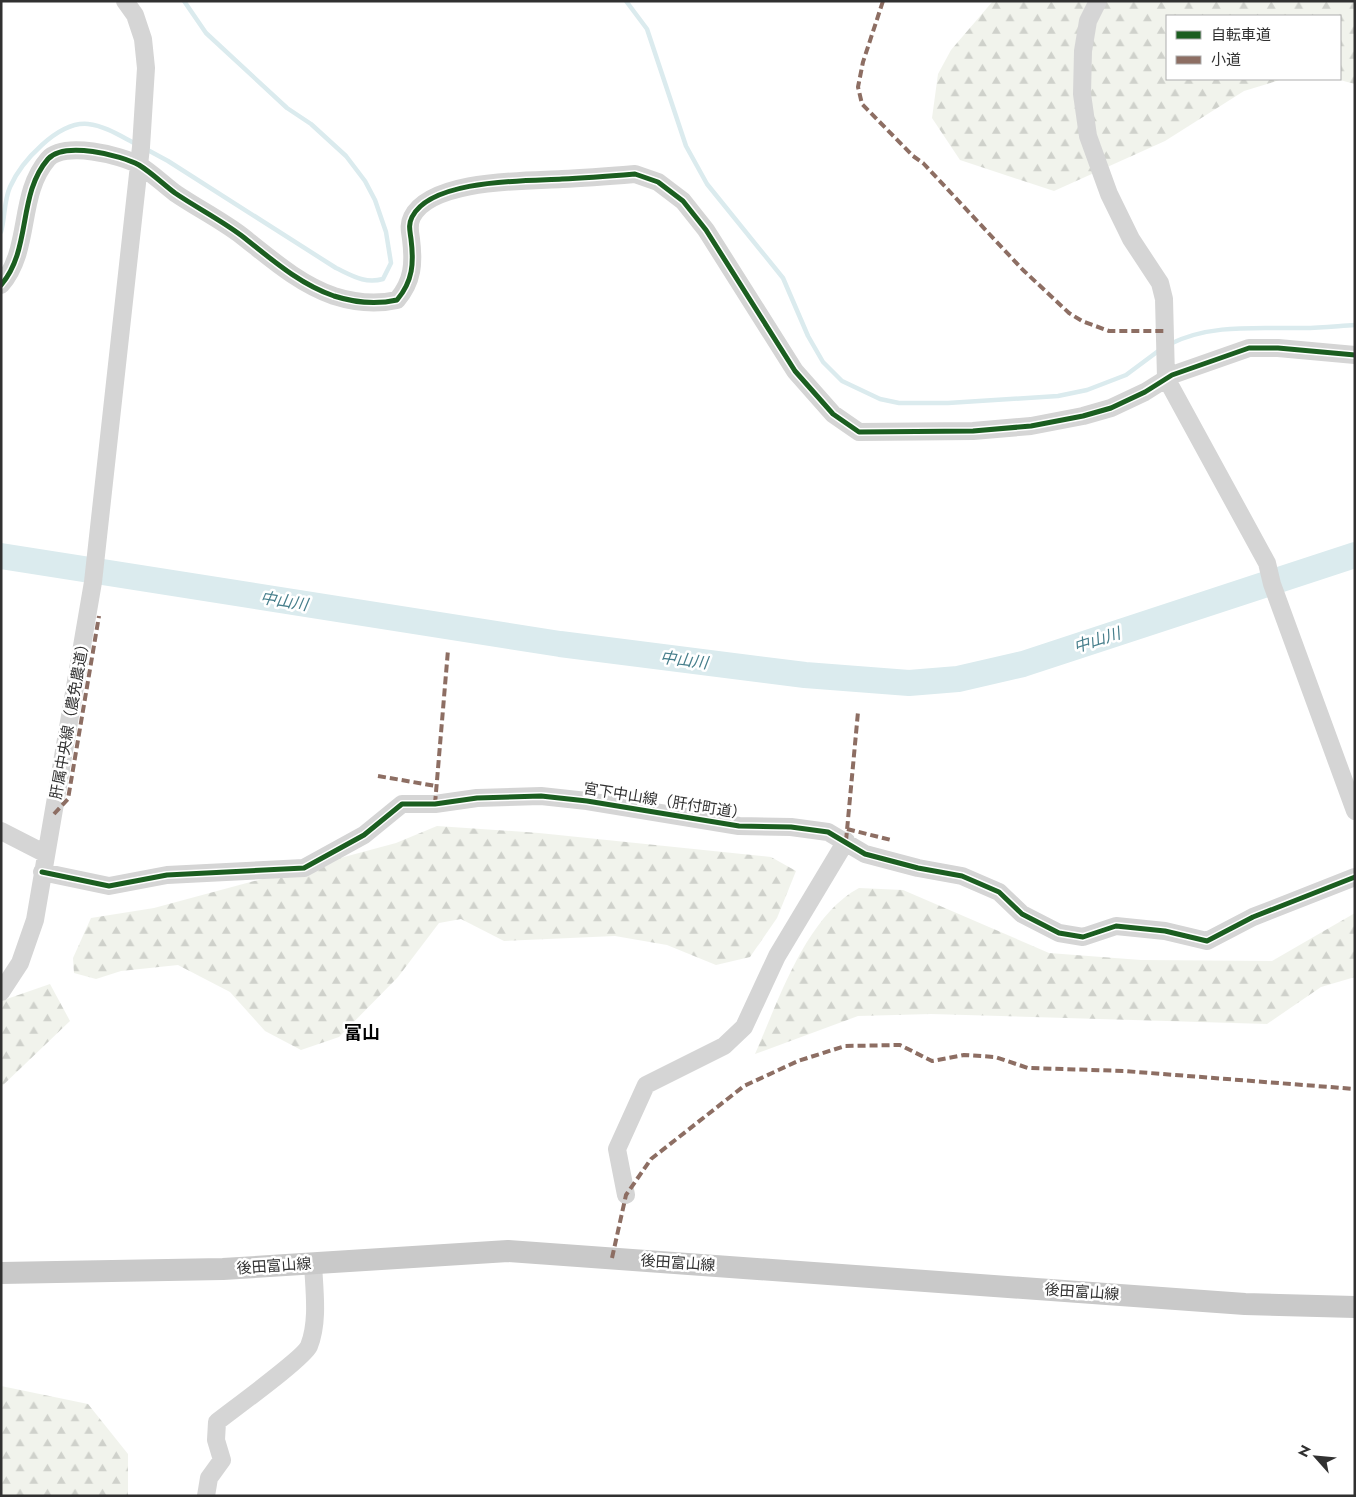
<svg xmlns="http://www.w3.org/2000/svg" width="1356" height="1497" font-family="Jost,'Noto Sans JP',sans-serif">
	<defs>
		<pattern id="forest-firs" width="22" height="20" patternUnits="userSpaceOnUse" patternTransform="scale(1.25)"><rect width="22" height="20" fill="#f1f3ec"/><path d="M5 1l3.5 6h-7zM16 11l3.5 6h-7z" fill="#cfd1cb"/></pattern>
	</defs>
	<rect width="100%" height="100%" fill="#fff"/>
	<path fill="url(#forest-firs)" d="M993 1H1355V84L1336 79H1340V16H1167V79H1283L1244 91 1165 141 1054 191 960 160 932 118 938 74 951 50Z
		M437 826 539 833 771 857 796 871 777 918 750 957 716 965 667 945 615 936 504 941 461 919 439 923 398 977 339 1037 301 1050 265 1031 230 992 178 965 121 971 96 979 74 973 73 958 91 918 154 908 396 843Z
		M859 888 903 890 1049 953 1141 960 1272 961 1355 913V977L1321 987 1267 1024 931 1014 858 1016 755 1054C778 1002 806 916 859 888Z
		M50 984 70 1021 1 1087V1001Z
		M1 1386 88 1404 128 1454V1496H1Z"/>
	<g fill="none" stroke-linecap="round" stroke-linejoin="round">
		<path stroke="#dbebee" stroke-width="4.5" d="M626 1 647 29 686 146 707 184 783 278 808 336 823 362 842 381 880 399 899 403H948L1058 396 1087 390 1126 375 1161 349
			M144 148 168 161 336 268C353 276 365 284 383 279L391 263 386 232 375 200 365 181 346 156 311 124 287 108 206 33 184 1
			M1 232C5 218 4 200 10 187 21 162 58 121 88 124 106 126 122 137 138 145
			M1170 344C1212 323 1259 329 1304 328 1321 328 1338 326 1355 325"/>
		<path stroke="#dbebee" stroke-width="26" d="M1 556 560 644 805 675 909 683 958 679 1023 664 1355 555"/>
		<path stroke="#d5d5d5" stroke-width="18" d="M1098 1 1088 21 1083 51 1082 94 1088 136 1109 194 1131 239 1160 283 1164 299 1166 378 1267 563 1272 584 1355 811
			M1 285C32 249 17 195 48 159 64 141 121 155 139 165 152 173 163 184 175 193 197 208 221 220 242 236 270 258 299 284 334 296 356 303 375 305 397 300 413 281 414 263 411 239 410 231 408 225 412 217 431 179 525 181 562 179 586 178 611 176 635 174L658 182 683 201 706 230 795 371 833 414 859 432 973 431 1031 426 1083 416 1111 408 1145 392 1172 375 1249 348H1278L1355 355
			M1 831 46 854
			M42 872 109 886 167 875 304 868 364 835 402 804H435L477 798 541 796 587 801 739 826 791 827 828 832 865 854 918 868 962 876 999 892 1022 914 1059 933 1083 937 1116 926 1165 931 1207 941 1253 917 1355 877
			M1 992 20 963 35 920 93 582 141 147 146 68 143 39 135 15 125 1
			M626 1195 617 1149 646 1085 724 1046 744 1027 777 956 846 841
			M206 1496 209 1478 222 1460 216 1440 217 1422C232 1410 304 1358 309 1346 319 1321 314 1289 313 1263"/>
		<path stroke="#c9c9c9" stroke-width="22" d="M1 1273 223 1269 508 1251 1245 1304 1355 1307"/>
		<path stroke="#8d6e63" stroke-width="4" stroke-dasharray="8 4" stroke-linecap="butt" d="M883 1 863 62 858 87 862 104 913 156 923 163 1023 270 1069 313 1082 321 1109 331H1165
			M378 776 436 786
			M435 804 448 650
			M54 814 68 799 99 616
			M847 829 891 840
			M846 841 858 712
			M612 1258 626 1195 651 1159 744 1086 798 1061 845 1046 900 1045 932 1061 964 1055 995 1057 1028 1068 1124 1071 1355 1089"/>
		<defs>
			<path id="cycleway" d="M1 285C32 249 17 195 48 159 64 141 121 155 139 165 152 173 163 184 175 193 197 208 221 220 242 236 270 258 299 284 334 296 356 303 375 305 397 300 413 281 414 263 411 239 410 231 408 225 412 217 431 179 525 181 562 179 586 178 611 176 635 174L658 182 683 201 706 230 795 371 833 414 859 432 973 431 1031 426 1083 416 1111 408 1145 392 1172 375 1249 348H1278L1355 355
				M42 872 109 886 167 875 304 868 364 835 402 804H435L477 798 541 796 587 801 739 826 791 827 828 832 865 854 918 868 962 876 999 892 1022 914 1059 933 1083 937 1116 926 1165 931 1207 941 1253 917 1355 877"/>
		</defs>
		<use href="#cycleway" stroke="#fff" stroke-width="8"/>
		<use href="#cycleway" stroke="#1b5e20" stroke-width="5"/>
	</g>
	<g text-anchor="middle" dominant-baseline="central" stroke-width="5" stroke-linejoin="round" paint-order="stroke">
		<g font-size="15" fill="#313131" stroke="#fff">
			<text transform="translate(70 718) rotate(-80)">肝属中央線（農免農道）</text>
			<text transform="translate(665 801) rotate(9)">宮下中山線（肝付町道）</text>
			<text transform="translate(678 1263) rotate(4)">後田富山線</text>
			<text transform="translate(274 1266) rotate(-4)">後田富山線</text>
			<text transform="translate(1082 1292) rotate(4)">後田富山線</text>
		</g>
		<g font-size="16" font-style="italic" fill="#467e8b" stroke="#fff">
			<text transform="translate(284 601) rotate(9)">中山川</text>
			<text transform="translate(1097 640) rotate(-18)">中山川</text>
			<text transform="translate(684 660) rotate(7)">中山川</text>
		</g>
		<g font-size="18" font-weight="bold" fill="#000" stroke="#fff">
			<text x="362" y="1033">富山</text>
		</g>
	</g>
	<rect width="1356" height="1497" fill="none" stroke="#313131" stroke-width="5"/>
	<rect x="1166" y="15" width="175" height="65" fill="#ffffff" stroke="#adadad"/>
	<rect x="1176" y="31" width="25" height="8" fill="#1b5e20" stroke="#adadad"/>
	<text x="1211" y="40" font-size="15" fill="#313131">自転車道</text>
	<rect x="1176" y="56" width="25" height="8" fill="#8d6e63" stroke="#adadad"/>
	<text x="1211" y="65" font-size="15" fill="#313131">小道</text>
	<g transform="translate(1316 1457) rotate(297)" stroke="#ffffff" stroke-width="4" paint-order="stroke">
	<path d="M0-4L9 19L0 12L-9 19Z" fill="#313131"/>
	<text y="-8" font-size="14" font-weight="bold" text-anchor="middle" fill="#313131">N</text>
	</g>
</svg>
